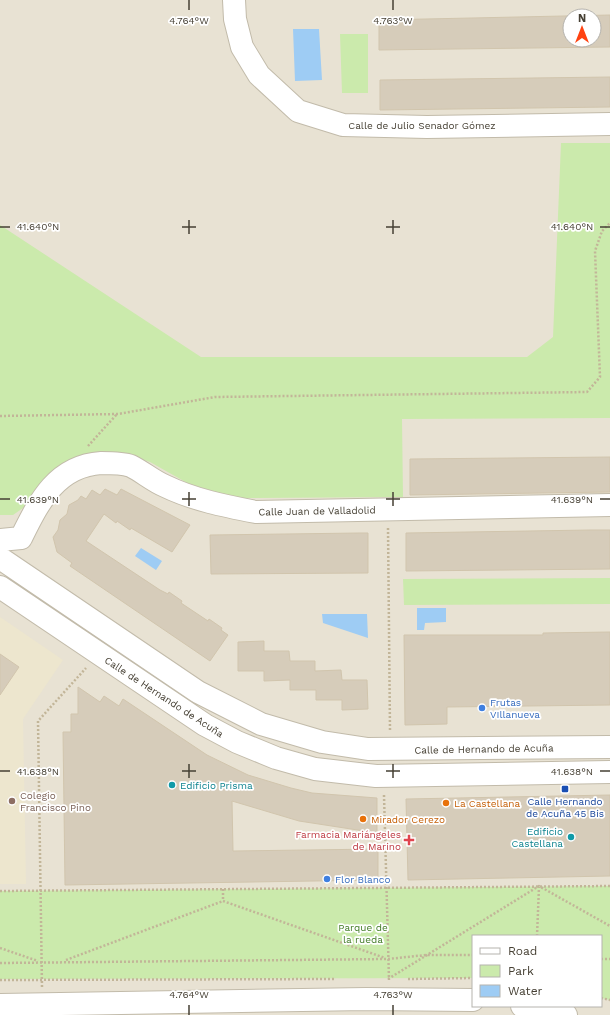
<svg xmlns="http://www.w3.org/2000/svg" width="610" height="1015" font-family="'Work Sans',sans-serif">
	<rect width="100%" height="100%" fill="#f4f0e5"/>
	<path fill="#e8e2d3" fill-rule="evenodd" d="M0 0H610V1015H0ZM570 16H594V40H570ZM473 936H601V1006H473Z"/>
	<path fill="#ede6ce" d="M0 617 63 660 23 719 26 884H0Z"/>
	<path fill="#cbeaac" d="M340 34H368V93H342Z
		M561 143H610V418L402 419 403 497 237 498 189 484 150 462 118 452 87 454 34 493 23 508 13 515H0V225L201 357H527L553 337Z
		M610 578V604L404 605 403 579Z
		M610 886V1000L601 998V936H473V978L0 979V891Z"/>
	<path fill="#9eccf4" d="M293 29H319L322 80 295 81Z
		M141 548 162 561 156 570 135 556Z
		M417 608H446V622L425 623 424 630H417Z
		M322 614H367L368 638 323 623Z"/>
	<path fill="#d6ccba" stroke="#d1c5ad" fill-rule="evenodd" d="M610 15V47L379 50V20ZM570 16H594V40H570Z
		M610 77V107L380 110V80Z
		M610 457V492L410 495V459Z
		M105 489 117 495 121 489 190 525 172 552 131 528 130 530 117 521 116 523 104 514 86 541 160 590 168 594 169 592 182 601 181 603 208 621 209 619 222 628 221 630 228 635 210 661 70 566 72 563 57 552 53 537 58 530 60 520 67 514 69 505 78 500 81 496 86 499 92 490 100 495Z
		M590 530H610V569L406 571V533Z
		M359 533H368V573L211 574 210 535Z
		M610 632V705L447 707V724L405 725 404 635H543V633Z
		M264 641V651H289L290 661H315V671L341 670 342 680H367L368 709 342 710V700H316V690H290V680L264 681V671H238V642Z
		M0 654 19 667 0 695Z
		M78 687 100 702 104 696 119 706 123 699 207 755 248 775 291 788 312 793 377 798V833L299 821 232 801 233 851 378 849V880L65 885 63 732H71V714H78Z
		M610 795V876L408 880 406 799Z"/>
	<g fill="none" stroke-linecap="round" stroke-linejoin="round">
		<defs>
			<path id="minor" d="M234 0 235 19 242 47 259 75 298 111 343 125 427 127 610 124
				M21 538C39 502 56 466 101 463 110 463 123 463 131 466 143 472 153 481 165 486 194 500 225 506 256 512L610 505
				M0 540 21 538
				M0 558 198 692 261 724 322 742 368 749 610 747
				M0 587 205 725 237 742 276 758 315 769 376 776 610 772
				M0 1005 366 999 473 1000
				M522 1006 566 1015"/>
		</defs>
		<use href="#minor" stroke="#c2bbaa" stroke-width="24"/>
		<path stroke="#c2b598" stroke-width="2.5" stroke-dasharray="2 2" stroke-linecap="butt" d="M0 416 118 414 215 397 587 392 600 377 595 251 602 231 610 223
			M88 446 117 414
			M388 528 390 731
			M384 795 389 980
			M223 889V901L385 958
			M0 891 610 886
			M537 936 539 887
			M0 948 38 961
			M601 959H610
			M66 960 223 901
			M0 963 388 959 426 955H473
			M388 979 539 886 610 926
			M408 979 473 978
			M0 980 335 979
			M42 987 38 721 86 668
			M601 998 610 1000"/>
		<use href="#minor" stroke="#fff" stroke-width="22"/>
	</g>
	<path fill="none" stroke="#464034" stroke-width="1.5" d="M189 0V10M393 0V10M189 220V234M393 220V234M0 227H10M182 227H196M386 227H400M600 227H610M189 492V506M393 492V506M0 499H10M182 499H196M386 499H400M600 499H610M189 764V778M393 764V778M0 771H10M182 771H196M386 771H400M600 771H610M189 1005V1015M393 1005V1015"/>
	<g fill="#3f7fe0" stroke="#fff" stroke-width="1.5">
		<circle cx="482" cy="708" r="4"/>
		<circle cx="327" cy="879" r="4"/>
	</g>
	<g fill="#0f9aa8" stroke="#fff" stroke-width="1.5">
		<circle cx="172" cy="785" r="4"/>
		<circle cx="571" cy="837" r="4"/>
	</g>
	<rect fill="#1a4fb4" stroke="#fff" stroke-width="1.5" x="561" y="785" width="8" height="8" rx="2"/>
	<circle fill="#8d6e63" stroke="#fff" stroke-width="1.5" cx="12" cy="801" r="4"/>
	<g fill="#e8710a" stroke="#fff" stroke-width="1.5">
		<circle cx="446" cy="803" r="4"/>
		<circle cx="363" cy="819" r="4"/>
	</g>
	<path fill="#e0444e" stroke="#fff" stroke-width="1.5" d="M407 834h4v4h4v4h-4v4h-4v-4h-4v-4h4z"/>
	<g text-anchor="middle" dominant-baseline="central" stroke-width="3.5" stroke-linejoin="round" paint-order="stroke">
		<g font-size="10" fill="#464034" stroke="#fff">
			<text x="422" y="125">Calle de Julio Senador Gómez</text>
			<text transform="translate(317 511) rotate(-1)">Calle Juan de Valladolid</text>
			<text transform="translate(164 697) rotate(33)">Calle de Hernando de Acuña</text>
			<text transform="translate(484 749) rotate(-1)">Calle de Hernando de Acuña</text>
		</g>
		<g font-size="10" fill="#366cbe" stroke="#fff" text-anchor="start">
			<text x="490" y="702">Frutas<tspan x="490" dy="12">VIllanueva</tspan></text>
			<text x="335" y="879">Flor Blanco</text>
		</g>
		<g font-size="10" fill="#0d838f" stroke="#fff" text-anchor="start">
			<text x="180" y="785">Edificio Prisma</text>
			<text x="563" y="831" text-anchor="end">Edificio<tspan x="563" dy="12">Castellana</tspan></text>
		</g>
		<g font-size="10" fill="#785e54" stroke="#fff" text-anchor="start">
			<text x="20" y="795">Colegio<tspan x="20" dy="12">Francisco Pino</tspan></text>
		</g>
		<g font-size="10" fill="#164399" stroke="#fff">
			<text x="565" y="801">Calle Hernando<tspan x="565" dy="12">de Acuña 45 Bis</tspan></text>
		</g>
		<g font-size="10" fill="#c56008" stroke="#fff" text-anchor="start">
			<text x="454" y="803">La Castellana</text>
			<text x="371" y="819">Mirador Cerezo</text>
		</g>
		<g font-size="10" fill="#be3a42" stroke="#fff" text-anchor="end">
			<text x="401" y="834">Farmacia Mariángeles<tspan x="401" dy="12">de Marino</tspan></text>
		</g>
		<g font-size="10" fill="#417b25" stroke="#fff">
			<text x="363" y="927">Parque de<tspan x="363" dy="12">la rueda</tspan></text>
		</g>
	</g>
	<g font-size="10" text-anchor="middle" fill="#464034" stroke="#fff" stroke-width="3.5" stroke-linejoin="round" paint-order="stroke">
		<text x="189" y="24">4.764°W</text>
		<text x="393" y="24">4.763°W</text>
		<text x="38" y="230">41.640°N</text>
		<text x="572" y="230">41.640°N</text>
		<text x="38" y="503">41.639°N</text>
		<text x="572" y="503">41.639°N</text>
		<text x="38" y="775">41.638°N</text>
		<text x="572" y="775">41.638°N</text>
		<text x="189" y="998">4.764°W</text>
		<text x="393" y="998">4.763°W</text>
	</g>
	<rect x="472" y="935" width="130" height="72" fill="#ffffff" stroke="#b5b3ae"/>
	<rect x="480" y="948" width="20" height="6" fill="#ffffff" stroke="#b5b3ae"/>
	<text x="508" y="955" font-size="12" fill="#464034">Road</text>
	<rect x="480" y="965" width="20" height="12" fill="#cbeaac" stroke="#b5b3ae"/>
	<text x="508" y="975" font-size="12" fill="#464034">Park</text>
	<rect x="480" y="985" width="20" height="12" fill="#9eccf4" stroke="#b5b3ae"/>
	<text x="508" y="995" font-size="12" fill="#464034">Water</text>
	<g transform="translate(582 28)"><circle r="19" fill="#ffffff" stroke="#b5b3ae"/>
	<path d="M0-3L7 15L0 10L-7 15Z" fill="#ff4211"/>
	<text y="-6" font-size="11" font-weight="bold" text-anchor="middle" fill="#464034">N</text>
	</g>
</svg>
